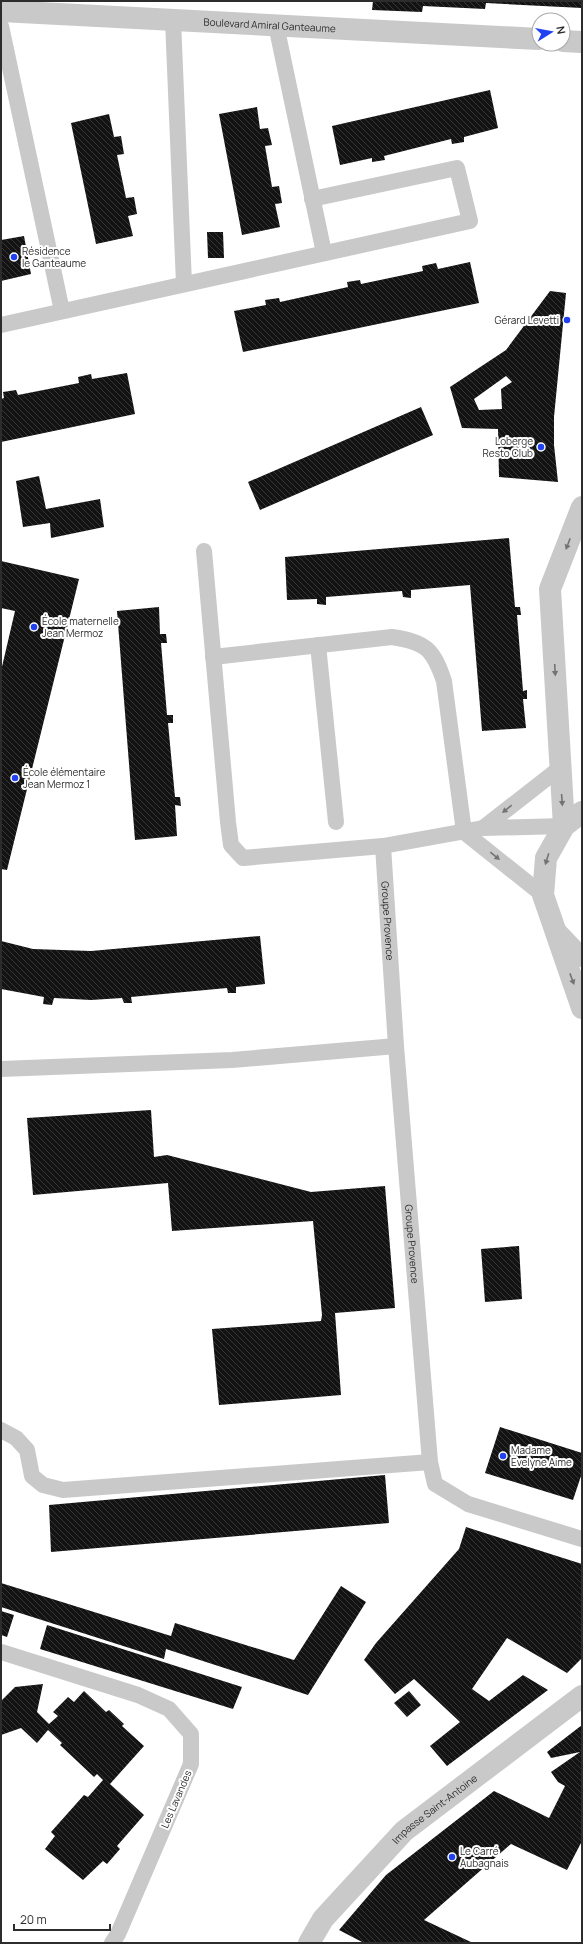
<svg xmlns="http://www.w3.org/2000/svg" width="583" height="1944" font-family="Manrope,sans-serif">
	<defs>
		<pattern id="building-back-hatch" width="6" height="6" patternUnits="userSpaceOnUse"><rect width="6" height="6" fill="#131313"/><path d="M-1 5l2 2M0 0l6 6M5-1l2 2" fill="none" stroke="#363636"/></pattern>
	</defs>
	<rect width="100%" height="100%" fill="#fff"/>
	<path fill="url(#building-back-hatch)" fill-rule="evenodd" d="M373 1H582V8L486 3 485 9 423 6 422 12 372 10Z
		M490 90 498 128 464 137V142L452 144 451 139 384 156 385 160 372 162V158L340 165 332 126Z
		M257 107 260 129 268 128 272 145 265 146 272 187 279 186 282 203 275 204 280 227 242 235 219 114Z
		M109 114 114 137 121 136 124 154 117 155 126 198 134 197 137 214 128 216 133 236 96 244 71 123Z
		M207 232H223L224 258H208Z
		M24 236 31 274 1 281V240Z
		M470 262 479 303 243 352 234 311 266 305 265 300 279 298 280 302 348 287 347 282 360 280 361 284 423 271 422 266 436 263 438 269Z
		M550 291 566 293 554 417V445L558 482 499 477 498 429 462 428 450 387 506 350ZM506 376 512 382 501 389 502 409 479 410 474 399Z
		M127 373 135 414 1 442V399L4 398 3 392 16 390 18 395 79 383 78 377 91 374 92 379Z
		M421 407 433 435 260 510 248 482Z
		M39 476 46 509 100 499 104 527 51 538 50 523 23 527 16 481Z
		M509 538 515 607H520L521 615H517L523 691 527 690V699H523L526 728 482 731 470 585 411 590V598L403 597 402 591 326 597V605L317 604V599L287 600 285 557Z
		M1 561 79 579 7 870 1 869V671L15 611 1 608Z
		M159 607 160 634H166L167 643H161L167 715H173V723H168L175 797H180L181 806 175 805 177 836 135 840 117 611Z
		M260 936 265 984 236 987V993H228L227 988 131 997 132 1003H124L122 998 91 1000 54 998 52 1005 43 1004 44 997 1 989V941L33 949 91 951Z
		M151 1110 154 1157 167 1155 311 1192 385 1186 395 1308 335 1313 341 1395 219 1405 212 1329 321 1321 322 1315 313 1221 172 1231 168 1183 33 1195 27 1118Z
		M519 1246 522 1299 485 1302 481 1249Z
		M500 1427 582 1453V1473L573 1500 485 1473Z
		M385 1475 389 1523 51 1552 49 1505Z
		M466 1527 582 1564V1658L567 1673 507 1638 472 1689 489 1701 523 1675 548 1690 447 1766 430 1746 460 1722 414 1679 395 1694 364 1660 376 1643 459 1549Z
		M1 1583 171 1636 175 1623 294 1660 341 1586 366 1602 308 1695 166 1649 164 1659 1 1607Z
		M1 1611 14 1615 7 1637 1 1635Z
		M47 1625 242 1687 233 1709 40 1649Z
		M43 1684 37 1712 49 1724 58 1716 53 1712 68 1697 74 1702 84 1691 106 1712 109 1710 124 1724 122 1726 144 1746 110 1784 144 1815 117 1846 120 1849 107 1864 103 1861 83 1880 45 1849 55 1836 51 1832 84 1795 88 1797 103 1780 97 1774 94 1777 60 1745 62 1743 48 1730 37 1743 21 1728 1 1735V1701L15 1687Z
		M409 1691 421 1705 407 1717 394 1703Z
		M582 1725V1841L567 1870 511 1844 424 1920 473 1943H364L339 1930 386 1875 494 1791 549 1818 565 1786 558 1782 551 1772 580 1752 551 1758 547 1752Z"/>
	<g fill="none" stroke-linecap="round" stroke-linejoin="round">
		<g stroke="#c9c9c9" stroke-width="16">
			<path d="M173 20 184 284"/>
			<path d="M276 25 324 253"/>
			<path d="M1 26 62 311"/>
			<path d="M1 325 470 221 457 168 312 199"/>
			<path d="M204 551 228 822 231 845 243 858 383 846 483 828 564 826"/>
			<path d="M318 645 336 822"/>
			<path d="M213 657 392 637C426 642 433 649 444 681L464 832 543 895"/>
			<path d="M483 828 560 768"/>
			<path id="s1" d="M383 846 396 1046 430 1462 435 1484 468 1504 582 1539"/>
			<path d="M1 1069 232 1060 396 1046"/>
			<path d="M1 1430 16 1438 27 1450 32 1476 43 1485 63 1490 430 1462"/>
			<path d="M1 1652 138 1695 169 1709 191 1734V1764L118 1934 112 1943"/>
		</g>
		<g stroke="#c9c9c9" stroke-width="22">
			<path id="s2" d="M1 11 539 39"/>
			<path d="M563 41 582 42"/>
			<path d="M582 812 564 826 546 858 543 895 582 1008"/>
			<path d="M564 826 550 589 582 507"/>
			<path d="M557 933 576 953 582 956"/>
			<path id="s3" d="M309 1943 323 1919 404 1831 582 1696"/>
		</g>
	</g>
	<defs><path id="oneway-solid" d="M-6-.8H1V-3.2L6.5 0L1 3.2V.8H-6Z"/></defs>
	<g fill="#737373">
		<use href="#oneway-solid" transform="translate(568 544) rotate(111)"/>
		<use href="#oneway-solid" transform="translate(555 670) rotate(87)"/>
		<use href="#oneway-solid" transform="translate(562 800) rotate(86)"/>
		<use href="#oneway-solid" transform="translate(507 809) rotate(141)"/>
		<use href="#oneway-solid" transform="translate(495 856) rotate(39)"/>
		<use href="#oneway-solid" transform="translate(547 859) rotate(107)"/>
		<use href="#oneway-solid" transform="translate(572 979) rotate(70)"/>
	</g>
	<g fill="#2041f2" stroke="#fff" stroke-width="1.5">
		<circle cx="14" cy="257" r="4"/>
		<circle cx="567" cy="320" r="4"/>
		<circle cx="541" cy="447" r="4"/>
		<circle cx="34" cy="627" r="4"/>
		<circle cx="15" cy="778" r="4"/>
		<circle cx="503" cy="1456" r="4"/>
		<circle cx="452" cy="1857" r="4"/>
	</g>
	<g text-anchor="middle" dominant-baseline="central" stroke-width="4" stroke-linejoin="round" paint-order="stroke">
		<g font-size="10" fill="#2c2c2c" stroke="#fff">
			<text stroke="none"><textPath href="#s2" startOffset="269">Boulevard Amiral Ganteaume</textPath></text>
			<text stroke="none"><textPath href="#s1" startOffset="75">Groupe Provence</textPath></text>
			<text stroke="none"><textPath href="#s1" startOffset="399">Groupe Provence</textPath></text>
			<text transform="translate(176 1799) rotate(-67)">Les Lavandes</text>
			<text stroke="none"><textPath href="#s3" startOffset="185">Impasse Saint-Antoine</textPath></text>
		</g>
		<g font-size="10" fill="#2c2c2c" stroke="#fff" text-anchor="start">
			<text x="22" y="251">Résidence<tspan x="22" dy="12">le Ganteaume</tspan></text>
			<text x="559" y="320" text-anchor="end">Gérard Levetti</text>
			<text x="533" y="441" text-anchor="end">Loberge<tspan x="533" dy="12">Resto Club</tspan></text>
			<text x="42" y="621">École maternelle<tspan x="42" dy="12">Jean Mermoz</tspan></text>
			<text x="23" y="772">École élémentaire<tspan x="23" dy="12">Jean Mermoz 1</tspan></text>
			<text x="511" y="1450">Madame<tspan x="511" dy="12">Evelyne Aime</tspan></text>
			<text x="460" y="1851">Le Carré<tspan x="460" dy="12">Aubagnais</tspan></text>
		</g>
	</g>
	<rect width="583" height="1944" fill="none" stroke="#2c2c2c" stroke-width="4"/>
	<g transform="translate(551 32) rotate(79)"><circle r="19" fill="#ffffff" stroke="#ababab"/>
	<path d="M0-3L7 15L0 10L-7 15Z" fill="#2041f2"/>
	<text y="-6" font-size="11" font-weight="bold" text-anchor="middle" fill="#2c2c2c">N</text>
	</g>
	<path d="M14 1924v6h96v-6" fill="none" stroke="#2c2c2c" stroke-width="2"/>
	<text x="20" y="1924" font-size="12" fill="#2c2c2c" stroke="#ffffff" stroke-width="3" paint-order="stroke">20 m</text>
</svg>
